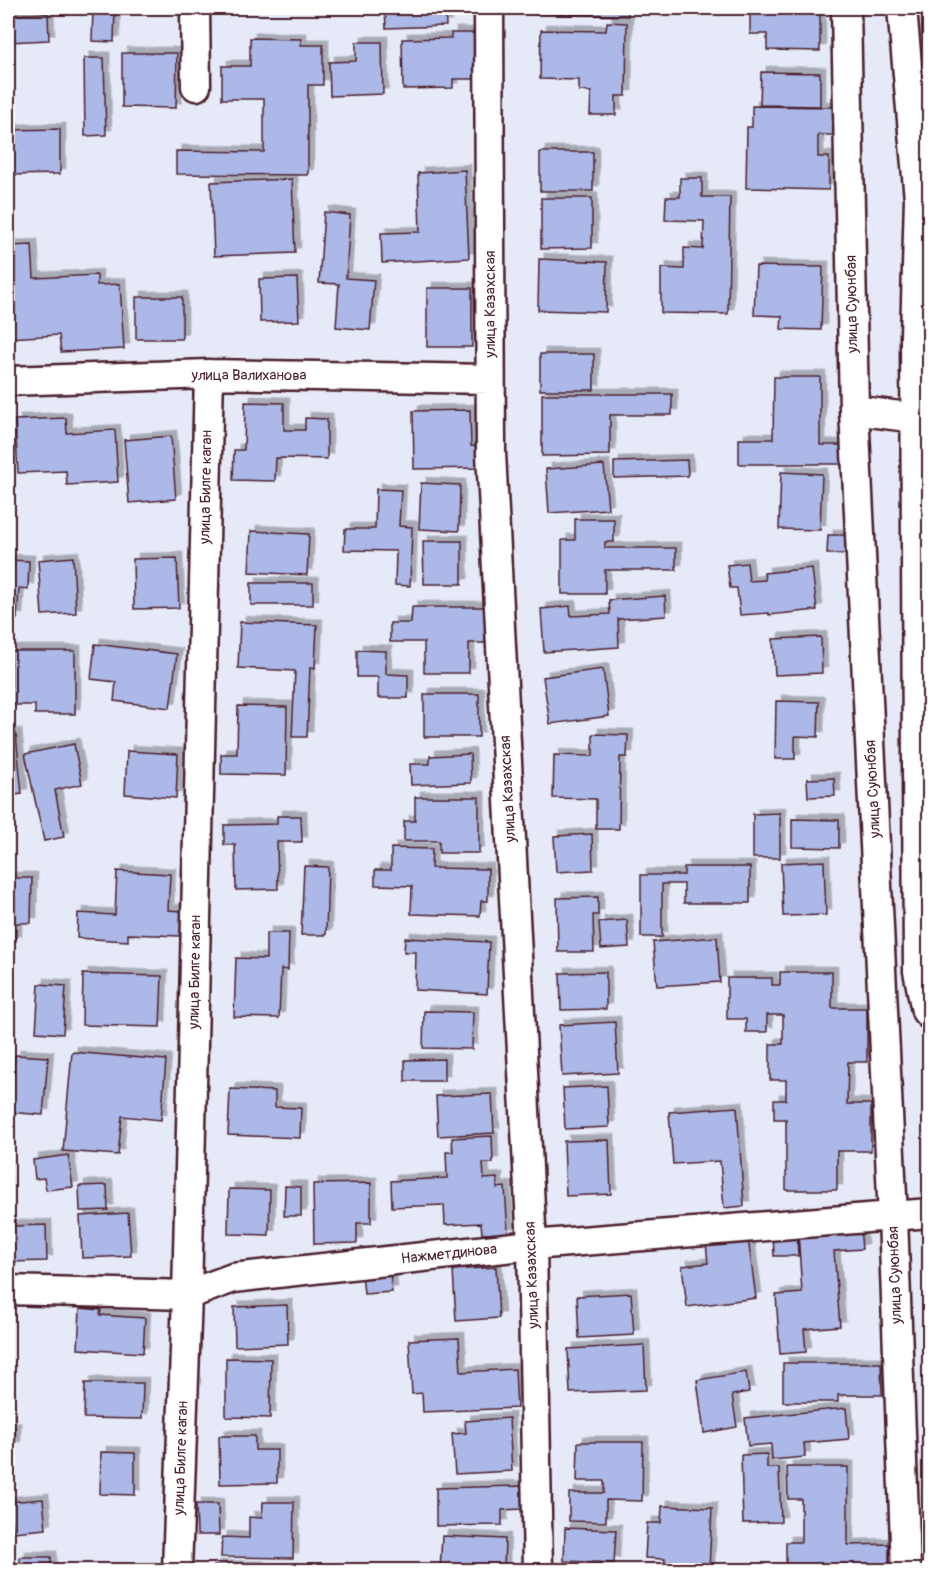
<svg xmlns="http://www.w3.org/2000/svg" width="937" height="1578" font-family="Pangolin,sans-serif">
	<defs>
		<filter id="shadow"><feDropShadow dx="5.5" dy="-5.5" stdDeviation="0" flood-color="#0004"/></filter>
	</defs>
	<rect width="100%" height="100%" fill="#e6eaf8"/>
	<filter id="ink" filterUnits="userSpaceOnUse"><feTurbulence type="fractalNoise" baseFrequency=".0167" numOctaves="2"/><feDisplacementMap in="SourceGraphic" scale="12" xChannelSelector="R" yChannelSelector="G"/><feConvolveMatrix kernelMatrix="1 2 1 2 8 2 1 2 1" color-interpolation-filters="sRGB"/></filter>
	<g filter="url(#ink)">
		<path fill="#abb8e8" stroke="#4a1f2b" stroke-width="1.5" filter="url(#shadow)" d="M93 8H115L114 42 92 41Z
			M354 8H445L446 26 386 28 385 9 354 10Z
			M516 8H628V16L516 13Z
			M750 10H820V51L767 50V34H750Z
			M48 13 49 40 8 42V15Z
			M607 22 627 23 626 96H616V115H590L591 92 579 91V80L540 79 541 30 606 31Z
			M451 33H475L476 79H453V88L403 89 402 39 451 38Z
			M250 38 301 39V45H323V85H308V175L176 174V151L264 152V99H222V66H250Z
			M356 42H382L383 94 330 96 329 62 356 61Z
			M122 53H177L176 108 122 107Z
			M84 58H104L106 135 85 136Z
			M761 72 820 73V106L760 105Z
			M752 106 834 107V135H818V157H829V190L746 188 747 127H752Z
			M60 129V174L8 175V130Z
			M540 152H593V191H540Z
			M465 170 469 258 382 263 381 233 420 232 418 173Z
			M680 178H702V197H730L728 314 661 313V268L684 269V248L703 249 704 221 665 220 666 197H680Z
			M292 179 295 253 214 256 211 182Z
			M541 198H592V248L541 249Z
			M324 212 350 215 346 278 374 280 370 330 336 327 339 284 319 283Z
			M32 245 34 278 97 275V285L120 284 124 349 61 352 59 335 8 338V246Z
			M539 259 607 262 606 312 538 310Z
			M756 266 823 267 821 330 781 329 782 316 754 315Z
			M297 278 299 321 260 322 259 279Z
			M427 288H472V347H427Z
			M136 297H182V339H136Z
			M540 354H594V390H540Z
			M774 377H820V445H841V464H739V439H773Z
			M542 394H672V415H610V455L542 456Z
			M245 402 284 403V430H305V418L327 419V459L276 458 275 481 233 480 234 450H244Z
			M470 410 471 446H483V468L414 469 413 411Z
			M66 418 67 433 115 430 118 482 67 485 66 471 18 473 15 420Z
			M171 436 176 499 129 503 124 440Z
			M687 460 688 476 614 478V462Z
			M604 465 608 509 549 513 546 469Z
			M781 472 822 474 820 530 779 529Z
			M421 483 460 485 459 531 419 529Z
			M376 489 401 490 399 526 412 527 410 586 395 585 396 551 344 550 345 529H375Z
			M575 519H614V542H605V548H676V570H605V594H562V540H575Z
			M251 531 309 534 307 575 249 572Z
			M828 535H853L852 554H827Z
			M423 541H462V584H424Z
			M73 557 76 613 42 615 38 560Z
			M177 558 179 608 134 609 133 559Z
			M8 560 29 561 28 589 19 588 17 619 8 618Z
			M747 563 749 581 765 580 764 573 812 568 817 610 769 615V613L740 615 737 588H730L727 565Z
			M251 583H313V605H251Z
			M665 596 666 616 618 619 619 647 544 652 541 609 570 606 571 616 610 614 609 600Z
			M412 607H485V643H469V673H424V642H390V623H411Z
			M240 622 317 625 315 668 310 667 307 737H292L295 671 238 668Z
			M821 637 822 673 775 675 773 639Z
			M95 644 177 654 170 708 114 701 116 682 91 679Z
			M357 650 386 651V674L408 675V698H378V677H357Z
			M11 651H75V714H35V705H11Z
			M603 669 609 716 550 724 543 677Z
			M424 694H479V737H424Z
			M776 701 819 702 818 737 795 736V759H775Z
			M238 706 287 707 286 775 221 774V754H237Z
			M16 734 22 794 8 796V735Z
			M593 734 628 735 627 757H620L619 829H596V799L553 798 554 755 593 756Z
			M74 744 82 784 55 790 64 837 44 841 25 754Z
			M127 751 178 754 176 798 125 794Z
			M470 754 471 783 411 785 410 764H430V756Z
			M834 778 835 796 808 797 807 779Z
			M415 797H479V853H439V841H404V821H415Z
			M780 813V858H753V814Z
			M277 816H301L302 842H277L278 889 236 890 235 845H224V825L277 824Z
			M792 819 839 820V848L792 847Z
			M592 834 593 870 556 872 554 836Z
			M391 848 432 849 431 868 488 869V901H481L480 916 411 914 412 886 375 885V870H391Z
			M824 861 826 915 783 916 781 863Z
			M304 866 328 867 326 935H301Z
			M684 867H750V903H684V884H662V937H641V875H684Z
			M117 871 170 874 168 910 182 911 180 936 128 934V941L77 938 78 913 115 915Z
			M8 878H32L31 923H16V941H8Z
			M598 897V915H593L594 952H558L557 898Z
			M627 920 629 947 601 949 599 922Z
			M266 933H289L288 970 281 969 279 1018 234 1017 236 958 266 959Z
			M717 937 720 982 657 986 653 942Z
			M405 938 489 942 487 994 415 990 416 952H404Z
			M606 972V1009L561 1010 560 973Z
			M780 972H832V1008H867V1062H848L847 1104H871V1151H837V1190H786V1119H774V1100H786V1080H770V1044H783V1015H767V1032H746V1019H727V978H772V985H780Z
			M83 974 162 976 160 1027 82 1025Z
			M39 984 66 986 63 1034 36 1032Z
			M424 1011 473 1012 472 1049 423 1048Z
			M615 1022 618 1073 562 1076 559 1025Z
			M72 1052 166 1060 161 1120 122 1116 118 1155 63 1151Z
			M15 1055 48 1057 43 1115 8 1112V1088H12Z
			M444 1059V1081H405V1060Z
			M607 1086 609 1127 565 1129 563 1088Z
			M230 1089 275 1091V1107L301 1108 300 1138 228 1135Z
			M492 1094 494 1133 438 1136 436 1096Z
			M737 1107 744 1206 724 1208 720 1161 673 1164 669 1112Z
			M492 1136 493 1163H483L484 1179 497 1178V1188L505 1187 508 1233 482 1234 481 1223 445 1225 444 1205 392 1207 391 1181 447 1178 446 1152H453L452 1138Z
			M609 1140 611 1194 566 1196 564 1141Z
			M68 1155 73 1187 46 1190 44 1178 35 1179 33 1160Z
			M371 1183V1223H357V1243L314 1244 313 1184Z
			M107 1185 108 1210 80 1211 79 1186Z
			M285 1186 301 1187V1216H284Z
			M229 1189 270 1190 269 1235 228 1234Z
			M128 1213 131 1256 82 1258 80 1216Z
			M46 1225 47 1261 8 1262V1226Z
			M860 1226 862 1249 834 1251 840 1326 804 1329 806 1352 780 1354 776 1295 802 1293 798 1231Z
			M797 1233 798 1256H774L773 1234Z
			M748 1238 756 1298 687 1307 682 1266 708 1263 706 1243Z
			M496 1267 499 1318 456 1321 453 1270Z
			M390 1272 392 1292 364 1294 362 1274Z
			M631 1293 634 1335 579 1338 577 1296Z
			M287 1305 288 1344 235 1346 234 1307Z
			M80 1308 101 1310 100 1315 145 1318 143 1353 78 1349Z
			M459 1338 461 1372 515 1369 517 1408 423 1412 422 1393 412 1394 409 1340Z
			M644 1345 646 1390 570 1393 568 1349Z
			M226 1358 271 1359 270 1418 226 1417Z
			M783 1363H881L882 1395H838V1402H783Z
			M746 1372 749 1392 732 1395 737 1427 704 1433 697 1380Z
			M85 1383H143L142 1419 84 1418Z
			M8 1390 9 1428H15V1447H8Z
			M846 1408 849 1439 804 1443 805 1457 772 1460 771 1444 748 1446 745 1418Z
			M509 1418 512 1471 455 1474 452 1434 466 1433 465 1421Z
			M219 1436H255V1450H277V1483L220 1484Z
			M578 1442H643L642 1501 606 1500V1522L569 1521V1493H604V1481H577Z
			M101 1452 135 1453V1495L100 1494Z
			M767 1454V1468H779L781 1522 743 1523 741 1455Z
			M787 1467H848V1545L889 1544V1570H786V1542H801V1499H788Z
			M521 1486 522 1509 502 1510V1525L436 1526V1488Z
			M43 1499 46 1529 13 1532 12 1520 8 1521V1502Z
			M263 1502H294L293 1558 221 1557 222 1537 249 1538V1517L262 1518Z
			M196 1504H218L219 1535H197Z
			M662 1506 712 1508 709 1570H664L665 1559 645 1558 647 1523H661Z
			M565 1528 616 1530 614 1563 564 1561Z
			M442 1536 505 1539 504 1570H440Z
			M20 1557H51V1570H20Z
			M214 1566 258 1567V1570H214Z"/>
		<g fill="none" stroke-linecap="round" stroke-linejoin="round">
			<defs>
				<path id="minor" d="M195 8 196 86
					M489 8 491 453 532 1245 538 1570
					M846 8 854 410 893 1217 906 1570
					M902 8 919 199 915 336 918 971 926 1011 930 1015
					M8 381 209 374 490 379
					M854 410 915 418
					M8 1290 187 1295 233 1278 532 1245 930 1213
					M177 1570 187 1295 209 374"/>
			</defs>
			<use href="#minor" stroke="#4a1f2b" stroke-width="33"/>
			<use href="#minor" stroke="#fff" stroke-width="28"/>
		</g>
	</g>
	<g text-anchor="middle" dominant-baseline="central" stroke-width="5" stroke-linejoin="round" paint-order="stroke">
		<g font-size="15" fill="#4a1f2b" stroke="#fff">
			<text transform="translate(490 304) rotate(-90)">улица Казахская</text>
			<text transform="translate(852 304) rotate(-91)">улица Суюнбая</text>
			<text x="249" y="375">улица Валиханова</text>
			<text transform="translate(206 487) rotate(-89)">улица Билге каган</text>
			<text transform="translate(508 789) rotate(-93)">улица Казахская</text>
			<text transform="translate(873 789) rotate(-93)">улица Суюнбая</text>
			<text transform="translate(195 972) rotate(-89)">улица Билге каган</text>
			<text transform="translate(449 1254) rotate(-6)">Нажметдинова</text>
			<text transform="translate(532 1275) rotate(-92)">улица Казахская</text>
			<text transform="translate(895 1275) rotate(-92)">улица Суюнбая</text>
			<text transform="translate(181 1458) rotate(-88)">улица Билге каган</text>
		</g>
	</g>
	<rect width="937" height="1578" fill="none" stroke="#fff" stroke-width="30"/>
	<rect x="15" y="15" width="907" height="1548" fill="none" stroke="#4a1f2b" stroke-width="2" filter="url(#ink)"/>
</svg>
